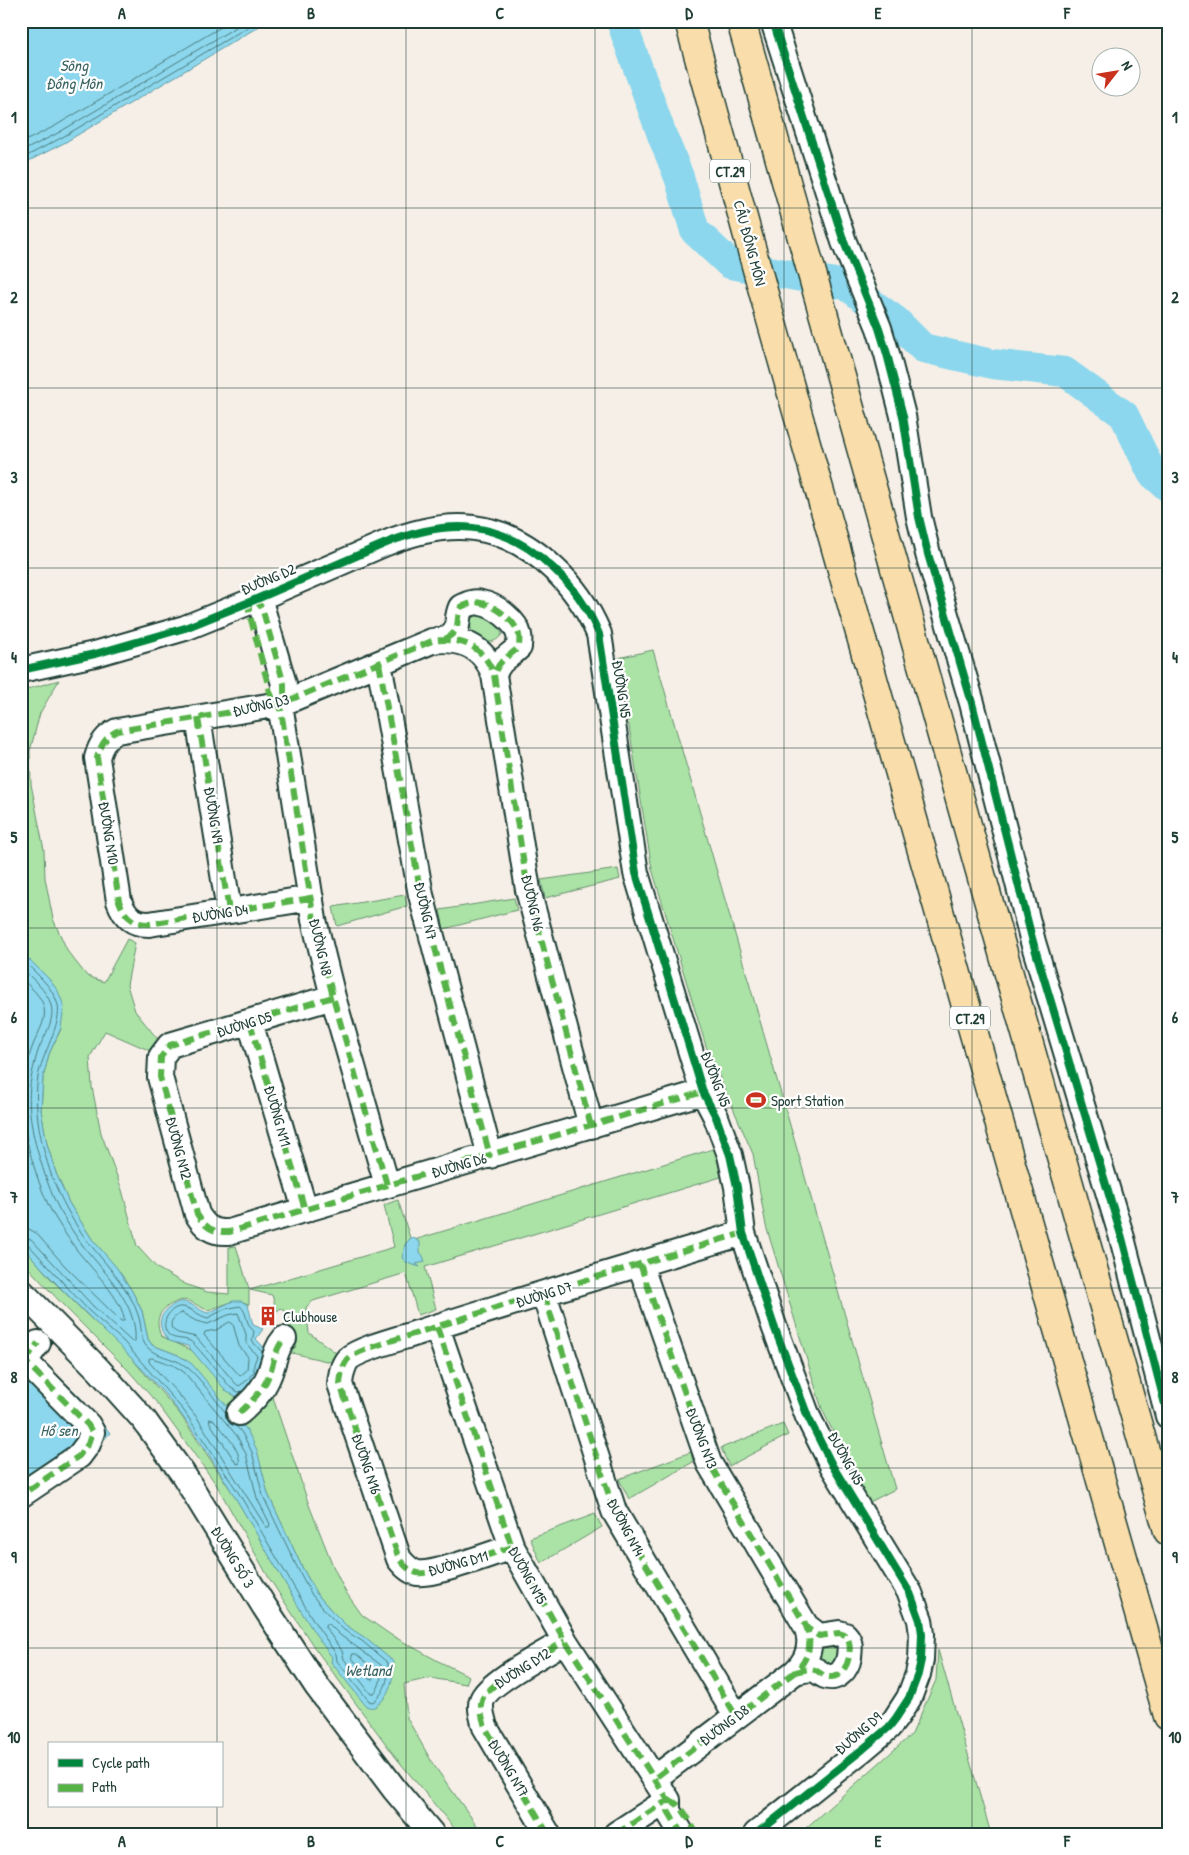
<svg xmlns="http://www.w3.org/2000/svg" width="1189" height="1855" font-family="'Patrick Hand',sans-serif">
	<rect width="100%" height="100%" fill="#f6efe7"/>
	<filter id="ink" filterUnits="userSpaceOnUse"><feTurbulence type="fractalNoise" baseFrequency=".02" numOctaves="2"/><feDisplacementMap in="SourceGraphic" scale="10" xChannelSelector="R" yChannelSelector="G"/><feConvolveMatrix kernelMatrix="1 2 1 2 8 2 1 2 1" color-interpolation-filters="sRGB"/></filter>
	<g filter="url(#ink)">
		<path fill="#abe3a6" stroke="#65906d" d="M481 614C491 616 498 624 502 634 496 644 482 645 475 636 471 631 470 626 470 620L474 616Z
			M653 650 895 1489 868 1503 822 1409 766 1226 753 1154 706 1046 652 869 618 658Z
			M59 680 40 713 30 751 31 784 44 850 45 878 53 919 68 952 87 976 104 982 127 939 135 943 127 985 135 1011 160 1042 153 1052 105 1031 90 1057 92 1087 101 1133 122 1190 137 1246 157 1268 185 1284 207 1292 229 1294V1247L236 1246 249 1289V1304C234 1298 222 1306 208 1310 201 1308 196 1304 189 1301 184 1300 178 1300 174 1303 158 1310 155 1320 161 1336L195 1352 240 1402 272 1344 290 1318 303 1327 281 1308 277 1311 272 1295 250 1290 394 1247 384 1205 398 1200 411 1241 726 1145 734 1173 425 1267 436 1309 418 1315 406 1273 313 1301 306 1307 309 1333 339 1355 335 1363 292 1353 279 1357 271 1378 274 1401 309 1505 333 1566 345 1591 362 1615 391 1635 438 1661 469 1676 466 1684 430 1678 404 1684 407 1718 433 1764 483 1834H459L397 1759 314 1647 269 1578 216 1484 157 1403 127 1369 65 1307 21 1260V1244L51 1279 86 1314 120 1345 180 1414 234 1495 289 1589 381 1652 347 1626 331 1610 316 1593 302 1567 268 1494 258 1456 178 1355 152 1345 148 1339 142 1311 132 1291 121 1274 92 1239 69 1203 56 1173 47 1144 41 1110 43 1078 49 1054 61 1029 49 979 21 951V691Z
			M618 869 620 879 545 898 541 880Z
			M405 895 407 906 337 926 333 907Z
			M514 898 517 910 444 929 440 910Z
			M783 1424 788 1435 729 1466 721 1448Z
			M691 1452 693 1462 629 1499 619 1479Z
			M595 1514 602 1527 541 1563 530 1538Z
			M837 1644 842 1654 830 1669 817 1658 823 1645Z
			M938 1650 991 1834H799L912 1734 936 1680Z"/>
		<path fill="#8cd7ed" stroke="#6099a3" d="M21 21H268L64 143 21 165Z
			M21 951 49 979 58 991 64 1006 61 1028 49 1054 43 1078 41 1110 47 1144 56 1173 69 1203 92 1239 117 1268 132 1291 142 1311 148 1339 152 1345 178 1355 192 1364 247 1430 257 1450 268 1494 302 1567 316 1593 331 1610 347 1626 364 1637 394 1662C393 1677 392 1692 380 1703 375 1707 373 1709 366 1706L331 1662 332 1657C311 1631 295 1600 278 1571 249 1521 221 1471 189 1425 141 1358 73 1308 21 1244Z
			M412 1237 420 1242V1252L423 1256 425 1262 416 1264 420 1267 407 1263 402 1258 405 1244Z
			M233 1301H241L248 1305 253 1325 263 1329 256 1339 271 1355 244 1396 238 1397 227 1392 188 1346 169 1341C159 1331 156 1317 169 1308 173 1305 178 1301 183 1302 191 1302 200 1311 208 1313Z
			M21 1339 81 1398 110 1433 92 1453 21 1501Z"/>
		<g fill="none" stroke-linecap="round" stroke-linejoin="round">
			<path stroke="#4b7b7e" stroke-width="1" d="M21 143 55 126 231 21
				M21 152 58 133 246 21
				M21 159 61 138 258 21
				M21 958C34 972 53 986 58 1005 62 1023 41 1057 38 1077 33 1109 41 1144 51 1174 60 1198 73 1223 89 1243 105 1263 122 1281 134 1304 136 1310 139 1316 140 1322 142 1331 140 1339 147 1347 156 1357 173 1357 184 1365 198 1374 215 1400 226 1413
				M21 967C32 979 47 990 51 1005 55 1020 45 1035 39 1048 36 1056 34 1066 32 1074 26 1099 31 1129 38 1153 44 1172 50 1192 59 1209 67 1222 75 1236 84 1247 106 1274 138 1305 135 1341L132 1342 93 1306 31 1239 21 1236
				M21 978C29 986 42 996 44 1008 47 1022 36 1035 32 1048 20 1080 21 1116 29 1149 35 1171 42 1194 53 1214 60 1226 68 1238 76 1249 88 1265 125 1301 124 1321H121L65 1266 36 1233 29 1229 21 1228
				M21 1242 27 1243 89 1311 124 1342 184 1411 238 1492 315 1623 336 1654 337 1661 369 1701 373 1702C386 1691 388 1681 388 1663L362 1641 344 1630 327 1613 312 1595 298 1569 263 1496 252 1452 242 1433 236 1426
				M182 1313 196 1321 208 1324 228 1315 238 1313 246 1334V1343L257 1356 254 1364V1372L245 1382 239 1386 235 1383 196 1337 178 1333 172 1329C169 1321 174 1316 182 1313Z
				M230 1322 233 1324 239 1346 248 1357 247 1370 240 1376 204 1335 205 1332 216 1330Z
				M152 1358 173 1365 184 1372 237 1436 246 1454 257 1498 270 1524 269 1527H266L198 1419 180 1396 149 1362V1359Z
				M243 1391 238 1392 231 1388C224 1380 196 1344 190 1341 181 1337 171 1341 166 1331 161 1320 172 1305 183 1307 191 1308 199 1316 208 1318L225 1309 240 1306C248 1312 245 1325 254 1331L252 1341 262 1352
				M210 1419 214 1420C222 1430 242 1450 239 1464L236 1463 210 1423Z
				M21 1479 71 1445
				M326 1624H329L340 1635 381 1665C382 1675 381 1686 374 1693H370L344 1659 342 1651 325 1627Z
				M353 1654H356L374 1669 372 1680 369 1679 352 1658Z"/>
			<path stroke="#8cd7ed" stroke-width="30" d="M621 21 662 135 679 177 695 231 730 264 846 285 896 321 923 348 992 364 1065 372 1124 415 1152 473 1168 487"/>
			<defs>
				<path id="minor" d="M773 21 844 242 879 328 887 354 903 416 919 517 928 554 972 703 1033 942 1122 1238 1168 1416
					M252 601 258 603 262 608 284 684V696L280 704 314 920 333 997 387 1185
					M445 639C463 630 454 622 461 607 468 604 474 601 481 603 495 605 516 621 519 635 520 639 519 644 519 647 508 658 499 659 494 675
					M379 663 421 895 490 1156
					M21 670 95 654 185 628 252 601 384 544C448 518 501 519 553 568 574 587 588 608 599 634L636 873 703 1092 716 1117 730 1155 737 1187 743 1233 774 1326 808 1417 832 1465 910 1593 920 1620 922 1634 921 1660 918 1674 909 1698 896 1718 889 1727 863 1749 756 1834
					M198 718 229 911
					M311 898 149 924C133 924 125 917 119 901L97 758C100 746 105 737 117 731L280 704 432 641C461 637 484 646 494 675L528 890 591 1126
					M333 997 170 1045 161 1057 160 1077 197 1214C205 1227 212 1233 229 1232L703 1092
					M250 1022 305 1210
					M640 1264 709 1463 806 1626C813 1643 809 1659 795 1672L655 1778
					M21 1291 99 1370 144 1420 183 1474 264 1606 316 1685 395 1790 432 1834
					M544 1294 614 1511 736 1716
					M437 1327 512 1547 565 1641 668 1800V1811L682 1834
					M21 1357 88 1425 92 1432 88 1444 79 1456 21 1495
					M25 1361 38 1343
					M239 1413C251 1402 263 1391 269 1375 274 1363 275 1349 284 1339
					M512 1547C493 1553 433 1576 417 1573 409 1571 404 1565 399 1559L340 1384C341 1375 342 1366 348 1359 360 1348 406 1337 423 1331 529 1297 636 1265 743 1233
					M795 1672C801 1671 808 1668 815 1670 818 1671 821 1674 825 1676 838 1681 847 1668 849 1657 850 1648 851 1641 845 1635L839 1633 819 1636 806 1626
					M548 1834 485 1727C483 1719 479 1708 482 1700 488 1682 548 1652 565 1641
					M616 1834 668 1800"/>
				<path id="highway" d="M689 21 771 320 1168 1716
					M741 21 1009 974 1168 1531"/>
			</defs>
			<use href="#minor" stroke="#1f3d34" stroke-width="28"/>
			<use href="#highway" stroke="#1f3d34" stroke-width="31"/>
			<use href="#minor" stroke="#fff" stroke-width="24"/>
			<use href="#highway" stroke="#f9deab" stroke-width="28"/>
			<path stroke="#55b346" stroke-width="6" stroke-dasharray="12 6" stroke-linecap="butt" d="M252 601 258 603 262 608 284 684V696L280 704 314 920 333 997 387 1185
				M252 601 249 606V612L270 692 273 699 280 704
				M445 639C463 630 454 622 461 607 468 604 474 601 481 603 495 605 516 621 519 635 520 639 519 644 519 647 508 658 499 659 494 675
				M379 663 421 895 490 1156
				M198 718 229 911
				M311 898 149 924C133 924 125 917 119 901L97 758C100 746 105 737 117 731L280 704 432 641C461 637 484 646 494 675L528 890 591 1126
				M333 997 170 1045 161 1057 160 1077 197 1214C205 1227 212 1233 229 1232L703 1092
				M250 1022 305 1210
				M640 1264 709 1463 806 1626C813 1643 809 1659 795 1672L655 1778
				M544 1294 614 1511 736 1716
				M437 1327 512 1547 565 1641 668 1800V1811L682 1834
				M21 1357 88 1425 92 1432 88 1444 79 1456 21 1495
				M25 1361 38 1343
				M239 1413C251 1402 263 1391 269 1375 274 1363 275 1349 284 1339
				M512 1547C493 1553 433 1576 417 1573 409 1571 404 1565 399 1559L340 1384C341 1375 342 1366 348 1359 360 1348 406 1337 423 1331 529 1297 636 1265 743 1233
				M795 1672C801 1671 808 1668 815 1670 818 1671 821 1674 825 1676 838 1681 847 1668 849 1657 850 1648 851 1641 845 1635L839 1633 819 1636 807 1628
				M668 1800C682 1802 690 1823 697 1834
				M548 1834 485 1727C483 1719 479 1708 482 1700 488 1682 548 1652 565 1641
				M616 1834 668 1800"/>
			<defs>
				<path id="cycleway" d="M773 21 844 242 879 328 887 354 903 416 919 517 928 554 972 703 1033 942 1122 1238 1168 1416
					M21 670 95 654 185 628 252 601 384 544C448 518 501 519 553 568 574 587 588 608 599 634L636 873 703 1092 716 1117 730 1155 737 1187 743 1233 774 1326 808 1417 832 1465 910 1593 920 1620 922 1634 921 1660 918 1674 909 1698 896 1718 889 1727 863 1749 756 1834"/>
			</defs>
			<use href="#cycleway" stroke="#fff" stroke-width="11"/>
			<use href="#cycleway" stroke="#00873e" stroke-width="8"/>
		</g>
	</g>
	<path fill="none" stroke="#1f3d34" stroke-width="1" stroke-opacity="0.55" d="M217 21V1744M406 21V1834M595 21V1834M784 21V1834M972 21V1834M21 208H1168M21 388H1168M21 568H1168M21 748H1168M21 928H1168M21 1108H1168M21 1288H1168M21 1468H1168M21 1648H1168M217 1806V1834"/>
	<defs>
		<symbol id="stadium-bare" viewBox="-9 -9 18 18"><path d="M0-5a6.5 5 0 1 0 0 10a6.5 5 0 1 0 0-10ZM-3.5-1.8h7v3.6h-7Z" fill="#c8321e" stroke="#fff" stroke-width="2.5" paint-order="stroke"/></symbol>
		<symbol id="building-bare" viewBox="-9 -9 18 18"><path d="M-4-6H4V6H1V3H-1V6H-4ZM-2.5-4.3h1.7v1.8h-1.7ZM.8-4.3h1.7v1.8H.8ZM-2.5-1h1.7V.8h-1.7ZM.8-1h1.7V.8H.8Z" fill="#c8321e" stroke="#fff" stroke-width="2.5" paint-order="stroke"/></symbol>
	</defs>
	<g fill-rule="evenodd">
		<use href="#stadium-bare" x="742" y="1086" width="28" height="28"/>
		<use href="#building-bare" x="254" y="1302" width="28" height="28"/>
	</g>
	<g text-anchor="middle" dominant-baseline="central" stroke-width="4.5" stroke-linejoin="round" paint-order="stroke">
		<g fill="#fff" stroke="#627771" stroke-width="1">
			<rect x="710" y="159.5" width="40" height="23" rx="4"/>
			<rect x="950" y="1006.5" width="40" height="23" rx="4"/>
		</g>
		<g font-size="14" font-weight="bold" fill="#1f3d34">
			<text x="730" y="171">CT.29</text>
			<text x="970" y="1018">CT.29</text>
		</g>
		<g font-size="15" fill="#1f3d34" stroke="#fff">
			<text transform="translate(750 243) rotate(75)">CẦU ĐỒNG MÔN</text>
			<text transform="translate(268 579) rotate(-23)">ĐƯỜNG D2</text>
			<text transform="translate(622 689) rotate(81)">ĐƯỜNG N5</text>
			<text transform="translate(261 705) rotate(-13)">ĐƯỜNG D3</text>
			<text transform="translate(214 815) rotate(81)">ĐƯỜNG N9</text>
			<text transform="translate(109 833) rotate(81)">ĐƯỜNG N10</text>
			<text transform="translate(533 903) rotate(77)">ĐƯỜNG N6</text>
			<text transform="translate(426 911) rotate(77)">ĐƯỜNG N7</text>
			<text transform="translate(220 913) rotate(-9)">ĐƯỜNG D4</text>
			<text transform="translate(321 947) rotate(77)">ĐƯỜNG N8</text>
			<text transform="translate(244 1024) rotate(-17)">ĐƯỜNG D5</text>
			<text transform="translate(716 1079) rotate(69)">ĐƯỜNG N5</text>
			<text transform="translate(278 1116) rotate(74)">ĐƯỜNG N11</text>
			<text transform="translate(179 1148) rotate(75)">ĐƯỜNG N12</text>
			<text transform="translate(459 1165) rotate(-16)">ĐƯỜNG D6</text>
			<text transform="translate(544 1294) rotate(-17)">ĐƯỜNG D7</text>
			<text transform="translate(702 1438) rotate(69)">ĐƯỜNG N13</text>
			<text transform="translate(846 1458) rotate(61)">ĐƯỜNG N5</text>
			<text transform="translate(367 1464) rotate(71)">ĐƯỜNG N16</text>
			<text transform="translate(626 1527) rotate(62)">ĐƯỜNG N14</text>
			<text transform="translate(233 1557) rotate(59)">ĐƯỜNG SỐ 3</text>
			<text transform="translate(458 1563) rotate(-15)">ĐƯỜNG D11</text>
			<text transform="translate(528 1575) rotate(61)">ĐƯỜNG N15</text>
			<text transform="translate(522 1668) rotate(-32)">ĐƯỜNG D12</text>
			<text transform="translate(724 1725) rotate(-37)">ĐƯỜNG D8</text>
			<text transform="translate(858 1733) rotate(-41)">ĐƯỜNG D9</text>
			<text transform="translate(509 1768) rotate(59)">ĐƯỜNG N17</text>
		</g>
		<g font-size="15" fill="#1f3d34" stroke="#fff" text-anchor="start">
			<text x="771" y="1100">Sport Station</text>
			<text x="283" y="1316">Clubhouse</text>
		</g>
		<g font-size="16" font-style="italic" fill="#3a6462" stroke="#fff">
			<text x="74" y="65">Sông<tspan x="74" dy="18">Đồng Môn</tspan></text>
			<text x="59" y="1430">Hồ sen</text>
			<text x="368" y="1670">Wetland</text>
		</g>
	</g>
	<rect width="1189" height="1855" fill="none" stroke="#fff" stroke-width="55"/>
	<rect x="48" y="1742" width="175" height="65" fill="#ffffff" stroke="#a5b1ae"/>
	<rect x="58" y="1759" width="25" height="8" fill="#00873e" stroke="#a5b1ae"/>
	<text x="92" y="1768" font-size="15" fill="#1f3d34">Cycle path</text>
	<rect x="58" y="1784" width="25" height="8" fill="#55b346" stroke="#a5b1ae"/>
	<text x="92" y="1792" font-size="15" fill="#1f3d34">Path</text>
	<g transform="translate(1116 72) rotate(59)"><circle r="24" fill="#ffffff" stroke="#a5b1ae"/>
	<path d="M0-4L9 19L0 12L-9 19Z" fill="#c8321e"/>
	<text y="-8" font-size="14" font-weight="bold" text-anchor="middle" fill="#1f3d34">N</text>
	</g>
	<rect x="28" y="28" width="1134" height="1800" fill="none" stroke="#1f3d34" stroke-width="2"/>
	<g font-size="16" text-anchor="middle" font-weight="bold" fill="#1f3d34">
		<text x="122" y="19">A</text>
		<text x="311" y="19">B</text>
		<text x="500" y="19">C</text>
		<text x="689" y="19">D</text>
		<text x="878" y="19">E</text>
		<text x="1067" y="19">F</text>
		<text x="14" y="123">1</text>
		<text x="1175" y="123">1</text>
		<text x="14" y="303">2</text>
		<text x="1175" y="303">2</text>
		<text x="14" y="483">3</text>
		<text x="1175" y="483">3</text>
		<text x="14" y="663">4</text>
		<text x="1175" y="663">4</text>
		<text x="14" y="843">5</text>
		<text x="1175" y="843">5</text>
		<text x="14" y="1023">6</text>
		<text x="1175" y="1023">6</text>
		<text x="14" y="1203">7</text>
		<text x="1175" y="1203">7</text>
		<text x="14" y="1383">8</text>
		<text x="1175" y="1383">8</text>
		<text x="14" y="1563">9</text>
		<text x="1175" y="1563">9</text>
		<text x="14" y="1743">10</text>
		<text x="1175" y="1743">10</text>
		<text x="122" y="1847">A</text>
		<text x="311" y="1847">B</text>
		<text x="500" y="1847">C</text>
		<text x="689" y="1847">D</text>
		<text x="878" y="1847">E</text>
		<text x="1067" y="1847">F</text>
	</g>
</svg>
